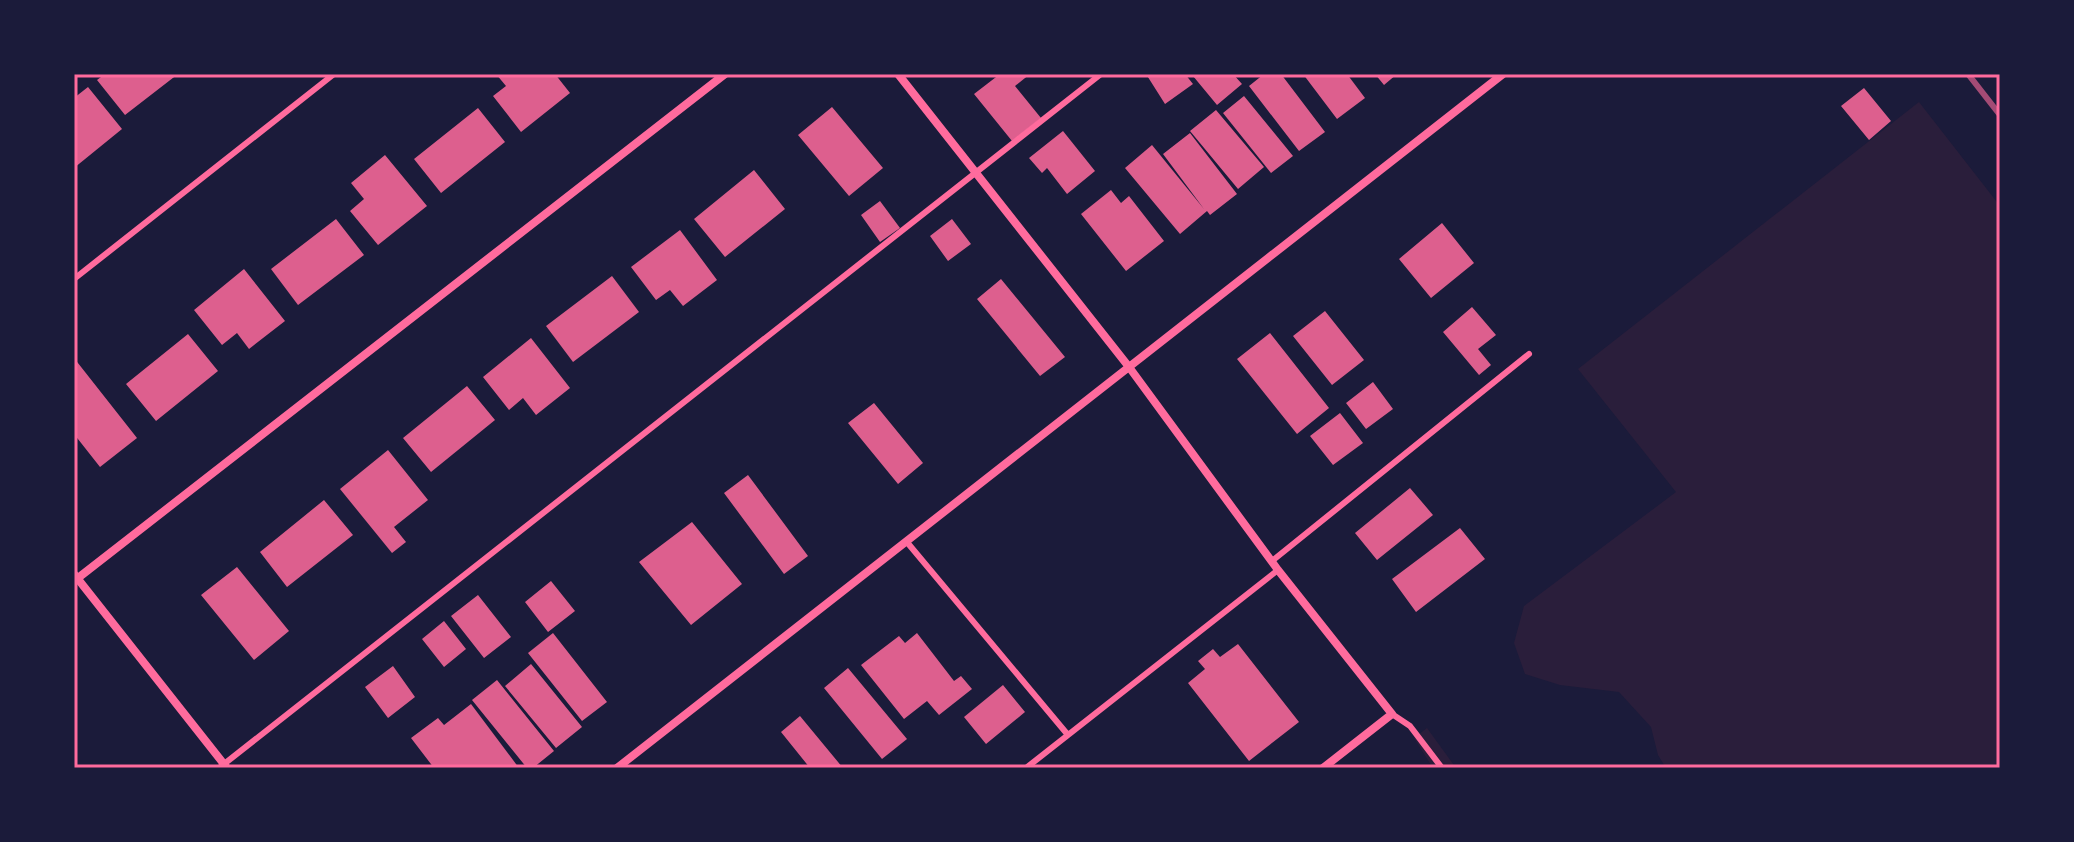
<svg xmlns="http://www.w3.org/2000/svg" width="2074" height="842" font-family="'DM Sans',sans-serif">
	<rect width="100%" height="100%" fill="#1b1b3a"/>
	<path fill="#2a1e3b" d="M1919 102 2000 206V768H1666L1658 755 1651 727 1619 692 1560 685 1525 674 1514 643 1524 606 1676 492 1578 369Z
		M1427 728 1456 768H1433L1414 738Z"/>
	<path fill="#dd5f8e" d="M105 74H178L125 115 97 80Z
		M496 74H555L570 93 521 132 493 96 506 86Z
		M1000 74H1030L1015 86 1041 118 1012 141 974 94Z
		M1146 74H1185L1193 84 1165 104Z
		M1196 74H1233L1242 84 1217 105 1193 76Z
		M1264 74H1281L1325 132 1299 151 1249 86Z
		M1303 74H1347L1365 98 1337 119Z
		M1375 74H1397L1384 85Z
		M88 87 122 129 74 168V98Z
		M1864 88 1891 121 1869 140 1841 106Z
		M1244 96 1293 156 1271 173 1223 113Z
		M832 107 883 168 849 196 798 135Z
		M478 108 505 142 441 193 414 159Z
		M1216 110 1264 167 1238 189 1190 131Z
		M1063 131 1095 171 1067 194 1047 168 1042 173 1029 158Z
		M1190 133 1237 194 1210 215 1207 211 1180 234 1125 168 1152 145 1204 209 1163 154Z
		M385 155 427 206 378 245 350 211 364 199 351 183Z
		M754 170 785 209 725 257 694 219Z
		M1111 190 1121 203 1129 196 1164 241 1126 271 1081 214Z
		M880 201 900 228 880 242 861 215Z
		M336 219 364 255 298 305 271 269Z
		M952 219 971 244 948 261 930 236Z
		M1442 223 1474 263 1431 298 1399 259Z
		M680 230 717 280 683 306 670 290 656 300 631 267Z
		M244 269 285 321 249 349 237 333 222 345 194 310Z
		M612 276 639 312 573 362 546 326Z
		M1001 279 1065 357 1040 376 977 299Z
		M1472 307 1496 335 1478 349 1491 365 1479 375 1443 332Z
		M1325 311 1364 360 1332 385 1293 336Z
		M1270 333 1329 408 1297 434 1237 359Z
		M188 334 218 371 156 421 126 384Z
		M531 338 570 388 536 415 523 398 509 410 483 377Z
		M74 358 137 438 100 467 74 434Z
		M1373 382 1393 409 1366 429 1346 403Z
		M467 386 495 420 431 472 403 438Z
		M874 403 923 463 898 484 848 423Z
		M1340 413 1363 443 1333 465 1310 436Z
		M388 450 428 500 394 527 406 542 392 553 340 489Z
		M748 475 808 556 784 574 724 493Z
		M1410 488 1433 515 1377 560 1355 533Z
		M324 500 353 535 287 587 260 552Z
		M692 522 742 584 691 625 639 562Z
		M1460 528 1485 559 1416 612 1392 579Z
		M237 567 289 631 254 660 201 595Z
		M551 581 575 611 548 632 525 602Z
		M478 595 511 637 484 658 451 616Z
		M444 621 466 649 444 667 422 639Z
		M553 633 607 702 582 721 528 653Z
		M917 633 954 681 961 676 972 689 939 715 927 701 904 719 861 665 899 636 905 643Z
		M1238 644 1299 722 1249 761 1188 683 1205 669 1198 661 1213 649 1220 657Z
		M531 664 582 727 556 748 505 686Z
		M393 666 415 697 388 718 365 687Z
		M848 668 907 739 882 759 824 688Z
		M497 680 554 751 533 768H527L472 700Z
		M1003 685 1025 712 986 744 964 717Z
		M471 704 519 768H434L411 738 438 718 444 725Z
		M800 716 843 768H810L781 732Z"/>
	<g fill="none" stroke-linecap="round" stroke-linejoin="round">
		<path stroke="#ff6b9d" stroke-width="6" d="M74 279 334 74
			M906 541 1068 735
			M1272 561 1529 354
			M1392 714 1410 726 1442 768
			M219 768 1101 74
			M1026 768 1278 570"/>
		<path stroke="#ff6b9d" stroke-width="8" d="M898 74 1129 367 1278 570 1392 714 1323 768
			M74 574 227 768
			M78 578 725 74
			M617 768 1503 74"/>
		<path stroke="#a44b75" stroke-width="6" d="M1968 74 2000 115"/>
	</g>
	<rect width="2074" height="842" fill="none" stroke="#1b1b3a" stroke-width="152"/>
	<rect x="76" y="76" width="1922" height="690" fill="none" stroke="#ff6b9d" stroke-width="3"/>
</svg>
